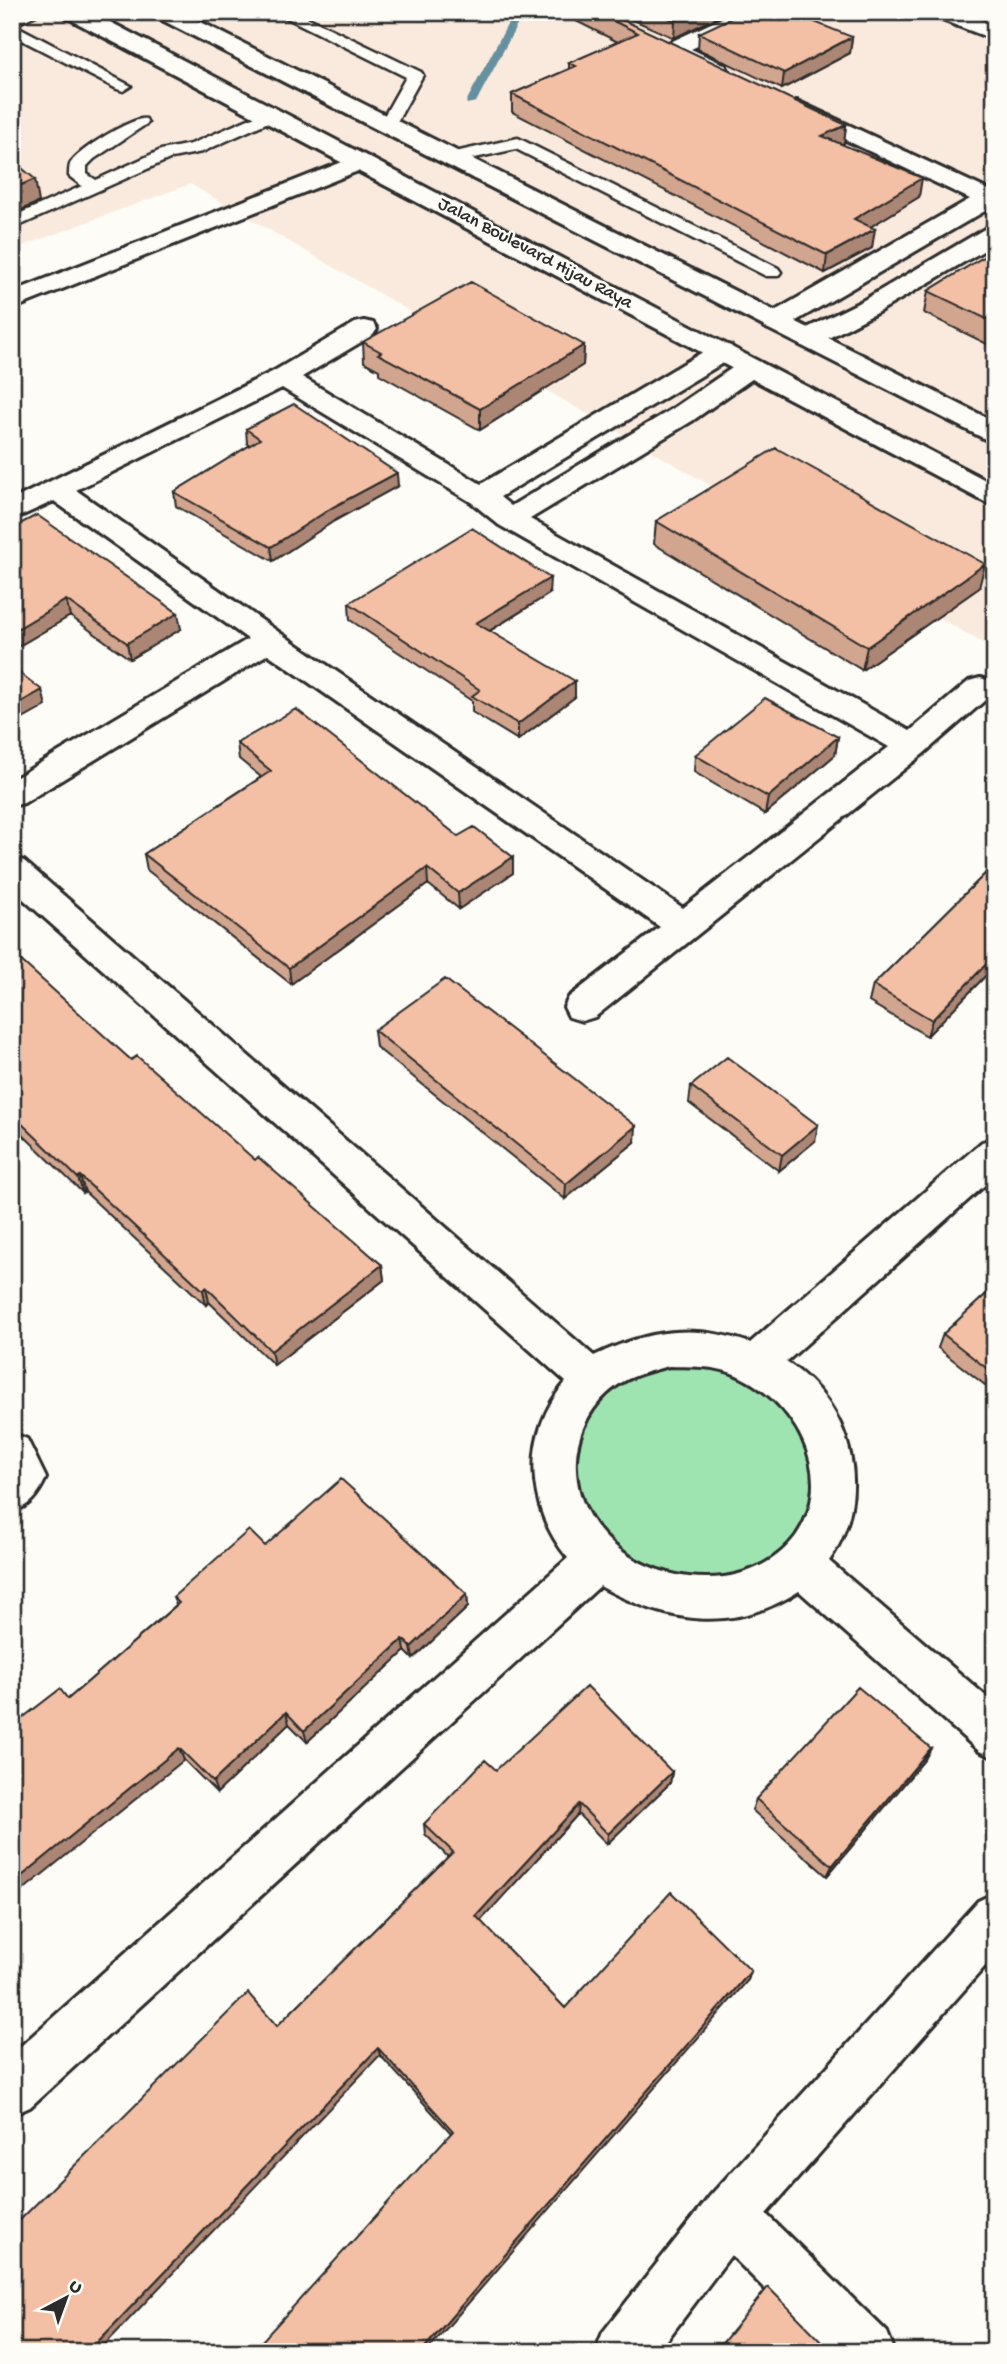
<svg xmlns="http://www.w3.org/2000/svg" width="1007" height="2364" font-family="'Gochi Hand',sans-serif">
	<rect width="100%" height="100%" fill="#fdfcf7"/>
	<filter id="ink" filterUnits="userSpaceOnUse"><feTurbulence type="fractalNoise" baseFrequency=".0143" numOctaves="2"/><feDisplacementMap in="SourceGraphic" scale="14" xChannelSelector="R" yChannelSelector="G"/><feConvolveMatrix kernelMatrix="1 2 1 2 8 2 1 2 1" color-interpolation-filters="sRGB"/></filter>
	<g filter="url(#ink)">
		<path fill="#faeade" d="M12 12H995V650L190 184 12 250Z"/>
		<path fill="#9ee4b1" stroke="#64886e" stroke-width="2" d="M713 1350 809 1409 821 1537 700 1601 564 1516 563 1418 593 1380Z"/>
		<g fill="none" stroke-linecap="round" stroke-linejoin="round">
			<path fill="#65909f" fill-rule="evenodd" d="M514 12H524L476 102 467 104 466 102Z"/>
			<defs>
				<path id="lane" d="M20 12H42L15 25 131 86 123 91 117 89 12 35V15Z
					M275 12H296L421 72 423 75 393 129H381L379 125 406 77Z
					M269 110 277 115 275 119 202 152 172 158 12 229V217L82 186 69 176C69 175 69 166 70 165 74 152 134 116 146 119L148 123 94 159 87 166V174L96 180 161 150 191 144Z
					M518 138 778 268 781 272 778 276H766L516 149 452 163 443 158 446 154Z"/>
				<path id="street" d="M735 12H764L761 17 691 49 725 65 728 70 725 75H709L666 54 663 49 666 44Z
					M931 12H961L995 26V40L934 17Z
					M797 101 995 193V209L990 208 784 328 775 330 766 328 762 322 766 316 970 199 789 113 786 108 789 103Z
					M360 155 368 157 372 162 368 167 12 309V292Z
					M995 226V244L880 311 817 344 808 346 799 344 795 338 799 332 862 301 986 228Z
					M364 321 373 323 377 329 373 335 302 377 481 484 713 346 722 344 731 346 735 352 731 358 500 497 511 506 672 409 741 362 750 360 759 362 763 368 759 374 692 421 530 519 910 731 969 681 980 678 991 681 995 687 991 695 923 754 595 1017 582 1021 569 1017 564 1007 569 997 660 927 268 654 24 803 12 806V780L248 639 54 501 12 520V500L274 371 355 323ZM282 388 471 502 499 525 889 747 683 908 280 633 76 490Z
					M12 858 24 861 594 1356C647 1330 694 1323 750 1343L982 1142 995 1138V1176L786 1362C854 1405 874 1495 829 1561L995 1704V1758L979 1751 799 1591C731 1635 666 1622 600 1586L30 2107 12 2115V2054L568 1558C525 1507 522 1433 566 1382L12 889ZM669 1366C690 1367 712 1365 732 1373 794 1398 839 1475 796 1536 779 1559 753 1573 724 1577 652 1586 572 1538 576 1459 578 1430 592 1404 615 1387 631 1375 650 1371 669 1366Z
					M12 1433 27 1439 46 1478C38 1495 30 1506 12 1512Z
					M995 1893V1955L766 2214 887 2332 895 2352H828L731 2255 658 2352H595L603 2332 710 2196 978 1901Z"/>
				<path id="secondary" d="M63 12H91L995 485V504L985 502 66 17Z
					M153 12H181L995 422V441L985 439 156 17Z"/>
			</defs>
			<use href="#lane" stroke="#2b2b2b" stroke-width="5"/>
			<use href="#street" stroke="#2b2b2b" stroke-width="6"/>
			<use href="#secondary" stroke="#2b2b2b" stroke-width="6"/>
			<use href="#lane" fill="#fdfcf7" fill-rule="evenodd"/>
			<use href="#street" fill="#fdfcf7" fill-rule="evenodd"/>
			<use href="#secondary" fill="#fdfcf7" fill-rule="evenodd"/>
		</g>
		<path fill="#d2a58e" stroke="#2b2b2b" stroke-width="2" d="M571 12H725L724 14 674 38 620 14 611 15 846 125 844 143 841 144 919 197 870 227 872 248 825 273 512 112V94L569 69V63L618 42 570 18Z
			M781 21 852 37 850 53 782 89 698 49 699 33Z
			M995 250V348L924 313 928 291Z
			M363 342 584 345 583 365 480 430 379 374V370L364 362Z
			M246 429 398 486 334 521 273 561 176 506 174 492 250 445 247 443Z
			M656 521 979 588 862 670 654 544Z
			M12 528 181 629 130 659 70 616 12 650Z
			M549 594 490 631 575 697 518 740 472 712V701L350 620 349 603Z
			M838 737 835 755 765 814 694 772 695 755Z
			M237 743 458 836 513 857V873L459 909 428 884 291 984 147 870 144 854 261 777 239 759Z
			M995 864V966L927 1036 869 1002 873 985Z
			M12 962 131 1060 255 1160 382 1265 384 1280 274 1365 209 1302 206 1305 85 1192 83 1193 22 1134 15 1138 12 1136Z
			M374 1030 635 1142 565 1199 376 1047Z
			M691 1086 815 1141 779 1171 689 1103Z
			M995 1286V1393L938 1348 943 1334Z
			M265 1546 467 1594 468 1607 413 1659 405 1651 307 1742 289 1724 217 1793 184 1760 68 1699 176 1605 173 1597Z
			M931 1748 925 1759 827 1876 752 1810 756 1799Z
			M496 1770 672 1772 670 1783 607 1844 578 1814 480 1921 565 2008 751 1971 748 1980 451 2133 380 2055 277 2026 448 1857 425 1834 424 1824Z"/>
		<path fill="#ab8674" stroke="#2b2b2b" stroke-width="2" d="M693 12H725L724 14 674 38 675 21Z
			M852 37 850 53 782 89 784 73Z
			M846 125 844 143 820 154 822 136Z
			M922 178 919 197 852 238 854 219Z
			M35 179 39 202 12 214V189Z
			M875 229 872 248 825 273 827 255Z
			M584 345 583 365 480 430V409Z
			M397 473 398 486 334 521 273 561 271 547 333 507Z
			M985 564 979 588 862 670 867 647Z
			M550 578 549 594 476 639V623Z
			M66 600 70 616 12 650V632Z
			M178 613 181 629 130 659 127 643Z
			M575 681V697L518 740V724Z
			M42 690 46 706 12 725V707Z
			M838 737 835 755 765 814 768 797Z
			M513 857V873L459 909 458 893Z
			M427 868 428 884 291 984 289 968Z
			M995 955V966L927 1036 932 1020Z
			M16 1118 22 1134 15 1138 12 1130V1121Z
			M818 1125 815 1141 779 1171 782 1155Z
			M636 1126 635 1142 565 1199 566 1184Z
			M80 1176 85 1192 83 1193 78 1178Z
			M382 1265 384 1280 274 1365 271 1351Z
			M206 1287 209 1302 206 1305 203 1290Z
			M467 1594 468 1607 413 1659 411 1647Z
			M403 1639 405 1651 307 1742 304 1731Z
			M286 1712 289 1724 217 1793 213 1782Z
			M179 1748 184 1760 12 1899V1884Z
			M931 1748 925 1759 827 1876 832 1866Z
			M672 1772 670 1783 607 1844 608 1834Z
			M579 1804 578 1814 476 1926V1916Z
			M751 1971 748 1980 426 2352H421Z
			M378 2048 380 2055 98 2352H88Z"/>
		<path fill="#f4c0a5" stroke="#2b2b2b" stroke-width="2" d="M595 12H606L846 125 822 136 922 178 854 219 875 229 827 255 512 94 576 66 569 63 638 33Z
			M656 12H693L675 21Z
			M744 12H761L781 21 795 14 852 37 784 73 699 33Z
			M12 160 35 179 12 189Z
			M995 250V323L928 291Z
			M471 282 584 345 480 409 378 354 381 352 363 342Z
			M294 404 397 473 333 507 271 547 174 492 260 439 246 429Z
			M776 448 985 564 867 647 656 521Z
			M37 515 178 613 127 643 66 600 12 632V528Z
			M472 528 550 578 476 623 575 681 518 724 472 696 480 690 349 603Z
			M12 667 42 690 12 707Z
			M765 698 838 737 768 797 695 755Z
			M296 709 458 836 474 827 513 857 458 893 427 868 289 968 144 854 271 771 237 743Z
			M995 864V955L932 1020 873 985Z
			M18 958 131 1060 137 1056 255 1160 258 1157 382 1265 271 1351 206 1287 203 1290 80 1176 78 1178 16 1118 12 1121V962Z
			M445 979 636 1126 566 1184 374 1030Z
			M727 1057 818 1125 782 1155 691 1086Z
			M995 1286V1375L943 1334Z
			M341 1479 467 1594 411 1647 403 1639 304 1731 286 1712 213 1782 179 1748 12 1884V1726L60 1689 68 1699 179 1603 173 1597 249 1530 265 1546Z
			M587 1686 672 1772 608 1834 579 1804 476 1916 565 2008 671 1892 751 1971 421 2352H252L453 2131 378 2048 88 2352H12V2228L248 1993 277 2026 453 1852 424 1824 485 1760 496 1770Z
			M858 1687 931 1748 832 1866 756 1799Z
			M768 2287 832 2352H715Z"/>
	</g>
	<g text-anchor="middle" dominant-baseline="central" stroke-width="5" stroke-linejoin="round" paint-order="stroke">
		<g font-size="19" fill="#2b2b2b" stroke="#fdfcf7">
			<text transform="translate(535 254) rotate(28)">Jalan Boulevard Hijau Raya</text>
		</g>
	</g>
	<rect width="1007" height="2364" fill="none" stroke="#fdfcf7" stroke-width="42"/>
	<rect x="21" y="21" width="965" height="2322" fill="none" stroke="#2b2b2b" stroke-width="2.5" filter="url(#ink)"/>
	<g transform="translate(66 2298) rotate(41)" stroke="#fdfcf7" stroke-width="5" paint-order="stroke">
	<path d="M0-5L12 26L0 18L-12 26Z" fill="#2b2b2b"/>
	<text y="-10" font-size="19" font-weight="bold" text-anchor="middle" fill="#2b2b2b">U</text>
	</g>
</svg>
